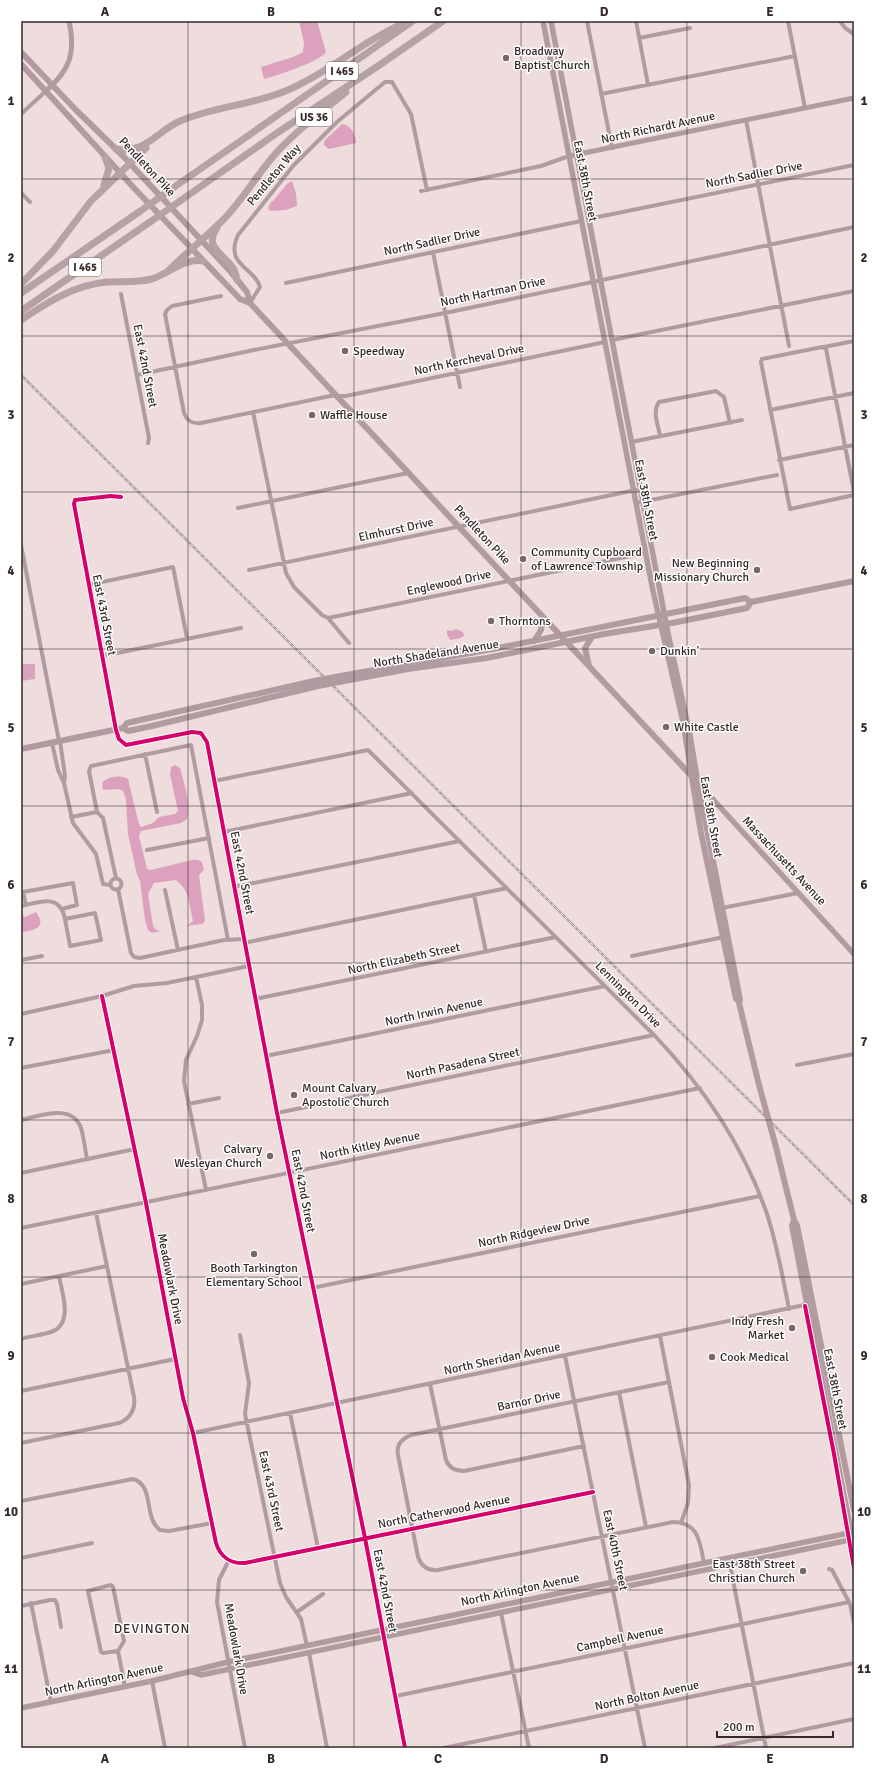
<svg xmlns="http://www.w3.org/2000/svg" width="875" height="1769" font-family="Signika,sans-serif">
	<rect width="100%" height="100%" fill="#eedddc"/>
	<path fill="#dca1bc" d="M299 21H317L326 52C321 61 276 76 264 79L261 67 293 57 303 52 304 43Z
		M342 124C349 124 357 135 356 143L329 149 324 145V141Z
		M292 181 296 193 297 206 286 210 270 211 268 208 271 202 273 201 287 184Z
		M456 629 463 632 464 636 461 638 450 640 447 634V630L452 631Z
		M21 662 24 664H35V679L21 681Z
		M175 765 180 768C184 783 191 803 187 819L181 823 141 831 139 836 147 869 151 870 192 860H198L202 862 204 870 199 875 205 921 202 924 187 926 193 921C189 904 190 891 176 880L154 883 148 894 153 926 156 930 161 931 152 933 148 930 145 920 140 881 137 875 128 834 126 799 123 791 119 789 103 790 102 783C107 777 121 774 128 779L139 824 141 827 153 823 159 817 175 814 178 811 170 774 171 767Z
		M36 912C48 928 33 931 21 932V914L25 917Z"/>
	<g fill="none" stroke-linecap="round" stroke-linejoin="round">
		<path stroke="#b09ca0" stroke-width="4" d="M587 21 612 148
			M636 21 648 85
			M788 21 805 108
			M840 21 845 28 854 34
			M639 38 690 28
			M601 94 795 56
			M21 114 46 91
			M746 120 789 346
			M421 191 541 166 569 156
			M21 193 30 202
			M588 219 854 165
			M433 252 460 387
			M286 283 581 221
			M121 294 149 438 148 443
			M221 296 172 306 167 310 165 314 184 413C187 421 192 424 201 423L335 395
			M250 303 260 287C255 268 224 265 238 235L293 166 337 122 385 82H392L411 114 427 190
			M612 340 854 291
			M824 347 854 341
			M137 375 249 351 445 313 854 227
			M337 396H346L605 342
			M770 410 854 393
			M253 412 286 573 294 587 322 615 328 618 349 643
			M660 436C658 424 652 412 659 402L716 391 724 397 730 423
			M631 442 742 420
			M779 460 854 445
			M854 492 826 349 822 347 762 359 761 362 790 509 854 495
			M636 503 777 475
			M238 508 408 473
			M21 545 59 741
			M249 570 636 490
			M88 585 173 567 187 638
			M328 618 645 553
			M102 656 241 628
			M116 730 74 504 75 500 111 496 121 497
			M60 741 65 776 64 783
			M52 743 58 770 64 783 73 823 96 854 103 884 110 885
			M145 754 157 812
			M214 781 368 750 656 1037C704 1088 744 1147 767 1214 777 1245 783 1277 789 1309
			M97 812 89 771 91 766 191 745 228 940
			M97 812 103 818 116 878
			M71 817 97 812
			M224 832 412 793
			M147 850 209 838
			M110.5 884a5.5 5.5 0 1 1 11 0a5.5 5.5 0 1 1-11 0Z
			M234 887 460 841
			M118 889 131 953 134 957 140 958 224 940 244 939
			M165 890 178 950
			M474 895 486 952
			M26 905 23 892 73 883 77 905 62 909
			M21 906C40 902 60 893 65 919
			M722 908 798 893
			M95 913 101 940 70 946 65 919Z
			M244 943 507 888
			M632 956 724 937
			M21 960 42 956
			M196 977 202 1005V1020L197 1036 186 1060 184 1081 206 1190
			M102 996 146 1203 183 1398 193 1433 216 1543C220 1556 230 1564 245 1563L593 1492
			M255 999 556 937
			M21 1014 102 996 134 986 167 983 249 966
			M266 1056 605 986
			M797 1065 854 1054
			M21 1068 114 1050
			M188 1104 219 1098
			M277 1113 654 1035
			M21 1120C39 1116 72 1103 81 1128 84 1138 85 1149 87 1159
			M21 1173 135 1149
			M21 1228 700 1088
			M21 1284 107 1266
			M312 1288 760 1196
			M240 1335 249 1383 245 1414 280 1583 286 1597 301 1619 307 1646
			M660 1336 689 1485 688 1503 681 1523
			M21 1339C31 1336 42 1335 51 1332 74 1324 62 1293 59 1276
			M565 1356 645 1748
			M669 1382 411 1435C401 1439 396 1445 398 1455L418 1557C421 1566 428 1571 438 1570L673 1522C699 1522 700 1543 704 1563
			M430 1384 446 1460C449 1468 455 1471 464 1471L584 1446
			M21 1391 175 1359
			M619 1392 646 1527
			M290 1413 318 1548
			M193 1433 809 1304
			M21 1443 119 1423C130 1419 136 1409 134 1397L96 1213
			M21 1501 133 1479C155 1485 143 1518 160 1530L169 1531 212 1523
			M21 1558 92 1543
			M229 1560 219 1580 217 1602 245 1748
			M730 1565 766 1748
			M829 1569 832 1570 850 1604 854 1623
			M111 1585 113 1587 124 1641 118 1651 103 1653 101 1652 88 1591Z
			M31 1603 51 1702
			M21 1606 50 1600H55L57 1604 61 1627
			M297 1612 323 1594
			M501 1613 529 1748
			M118 1651 125 1687
			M309 1653 327 1748
			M152 1681 165 1748
			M396 1696 849 1602
			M444 1748 854 1663
			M715 1748 854 1719"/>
		<path stroke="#b09ca0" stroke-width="5" d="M46 91C70 70 76 53 69 21
			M569 156 854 98
			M116 730 119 739 126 745 192 732 201 733 207 742 277 1113 365 1538 405 1748"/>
		<path stroke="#b09b9d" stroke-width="5.5" d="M543 21 653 591 683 722 692 778
			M551 21 668 633 690 735 698 783 854 954
			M192 1672 201 1675 854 1539
			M21 1708 152 1681 228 1662 844 1534H854"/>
		<path stroke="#b29ba0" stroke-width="6" d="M21 52 75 109 123 156 230 271 247 292 250 302
			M21 64 134 188 240 299 250 303 698 783 736 979 740 1000 739 1003 759 1085
			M534 641 541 630 543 617
			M589 666 585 648 592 637
			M346 675 493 649 745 598 751 602 854 581
			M350 680 408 669 487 658 604 634 672 623 747 608 751 602
			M123 728 127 723 314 681
			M21 749 123 728 128 731 152 726 318 686
			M692 778 701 833 736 999
			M776 1147 794 1220 797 1225 854 1510
			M794 1220 792 1226 854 1548"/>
		<path stroke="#b6a2a5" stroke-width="7" d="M116 149C144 155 157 131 180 121 213 107 250 105 283 92 313 80 340 60 367 43 380 35 394 28 407 21
			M104 185 109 168 105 157
			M170 190 413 21
			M180 201 277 133 381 64 443 21
			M217 228C203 247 224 254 233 268 235 271 236 276 237 280
			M168 271C186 253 206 237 224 219 244 198 258 173 277 152 298 129 323 111 346 92
			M21 284 53 251 91 201 146 148
			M21 293 139 212
			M21 311 150 222
			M21 320C48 302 74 285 107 282 122 281 137 283 152 279 170 273 183 258 203 261"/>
		<defs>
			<path id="rail" d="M21 375 854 1205"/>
		</defs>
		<use href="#rail" stroke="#b0a1a1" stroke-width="2.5"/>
		<use href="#rail" stroke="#fff" stroke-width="1" stroke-dasharray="3" stroke-linecap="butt"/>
		<path stroke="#b29ba0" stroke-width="6" d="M314 681 346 675
			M318 686 350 680
			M759 1085 776 1147"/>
		<path stroke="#b6a2a5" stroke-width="7" d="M139 212 170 190
			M150 222 180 201"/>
		<defs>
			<path id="cycleway" d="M121 497 111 496 75 500 74 504 116 730 119 739 126 745 192 732 201 733 207 742 277 1113 365 1538 405 1748
				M102 996 146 1203 183 1398 193 1433 216 1543C220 1556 230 1564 245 1563L593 1492
				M805 1306 834 1454 854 1568"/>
		</defs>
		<use href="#cycleway" stroke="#fff" stroke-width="6"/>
		<use href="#cycleway" stroke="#d6006c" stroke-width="4"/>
	</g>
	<path fill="none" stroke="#352928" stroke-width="1" stroke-opacity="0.55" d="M188 21V1748M354 21V1748M521 21V1748M687 21V1748M21 179H854M21 336H854M21 492H854M21 649H854M21 806H854M21 963H854M21 1120H854M21 1277H854M21 1433H854M21 1590H854"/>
	<g fill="#766867" stroke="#fff" stroke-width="1.5">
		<circle cx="506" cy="58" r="4"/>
		<circle cx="345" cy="351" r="4"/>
		<circle cx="312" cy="415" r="4"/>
		<circle cx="523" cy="559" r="4"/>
		<circle cx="757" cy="570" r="4"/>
		<circle cx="491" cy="621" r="4"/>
		<circle cx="652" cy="651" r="4"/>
		<circle cx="666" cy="727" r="4"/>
		<circle cx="294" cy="1095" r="4"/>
		<circle cx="270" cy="1156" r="4"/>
		<circle cx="254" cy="1254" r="4"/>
		<circle cx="792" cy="1328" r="4"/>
		<circle cx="712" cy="1357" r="4"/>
		<circle cx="803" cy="1571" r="4"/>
	</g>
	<g text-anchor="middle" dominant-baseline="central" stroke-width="3" stroke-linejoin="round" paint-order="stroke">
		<g fill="#fff" stroke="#726968" stroke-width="1">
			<rect x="326" y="62" width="32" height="18" rx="3"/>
			<rect x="296" y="108" width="36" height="18" rx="3"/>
			<rect x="69" y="258" width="32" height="18" rx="3"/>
		</g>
		<g font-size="11" font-weight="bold" fill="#352928">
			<text x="342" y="71">I 465</text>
			<text x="314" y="117">US 36</text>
			<text x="85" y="267">I 465</text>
		</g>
		<g font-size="12" fill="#352928" stroke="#fff" text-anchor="start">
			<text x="514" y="51">Broadway<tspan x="514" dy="14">Baptist Church</tspan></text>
			<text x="353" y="351">Speedway</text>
			<text x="320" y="415">Waffle House</text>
			<text x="531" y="552">Community Cupboard<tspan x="531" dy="14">of Lawrence Township</tspan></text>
			<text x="749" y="563" text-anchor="end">New Beginning<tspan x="749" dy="14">Missionary Church</tspan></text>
			<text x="499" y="621">Thorntons</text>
			<text x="660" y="651">Dunkin'</text>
			<text x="674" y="727">White Castle</text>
			<text x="302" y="1088">Mount Calvary<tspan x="302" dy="14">Apostolic Church</tspan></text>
			<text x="262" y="1149" text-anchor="end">Calvary<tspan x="262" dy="14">Wesleyan Church</tspan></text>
			<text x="254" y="1268" text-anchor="middle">Booth Tarkington<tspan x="254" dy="14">Elementary School</tspan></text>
			<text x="784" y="1321" text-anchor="end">Indy Fresh<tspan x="784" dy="14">Market</tspan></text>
			<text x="720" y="1357">Cook Medical</text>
			<text x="795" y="1564" text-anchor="end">East 38th Street<tspan x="795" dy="14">Christian Church</tspan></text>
		</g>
		<g font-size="12" fill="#352928" stroke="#fff">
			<text transform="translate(658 128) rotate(-12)">North Richardt Avenue</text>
			<text transform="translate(147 167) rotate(47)">Pendleton Pike</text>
			<text transform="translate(274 175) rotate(-50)">Pendleton Way</text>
			<text transform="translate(754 175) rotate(-11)">North Sadlier Drive</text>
			<text transform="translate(585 181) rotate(79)">East 38th Street</text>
			<text transform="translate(432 242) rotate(-12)">North Sadlier Drive</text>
			<text transform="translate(493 292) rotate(-12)">North Hartman Drive</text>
			<text transform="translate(469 360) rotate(-12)">North Kercheval Drive</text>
			<text transform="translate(145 366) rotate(79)">East 42nd Street</text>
			<text transform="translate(646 500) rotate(79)">East 38th Street</text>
			<text transform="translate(396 530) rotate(-12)">Elmhurst Drive</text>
			<text transform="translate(482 535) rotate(47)">Pendleton Pike</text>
			<text transform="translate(449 583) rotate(-12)">Englewood Drive</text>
			<text transform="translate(104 615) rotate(79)">East 43rd Street</text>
			<text transform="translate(436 654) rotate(-9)">North Shadeland Avenue</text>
			<text transform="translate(711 817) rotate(80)">East 38th Street</text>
			<text transform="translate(784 861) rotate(47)">Massachusetts Avenue</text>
			<text transform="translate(242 873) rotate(79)">East 42nd Street</text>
			<text transform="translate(404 959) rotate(-12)">North Elizabeth Street</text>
			<text transform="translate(628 995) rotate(45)">Lennington Drive</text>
			<text transform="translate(434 1012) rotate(-12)">North Irwin Avenue</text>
			<text transform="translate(463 1064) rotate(-12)">North Pasadena Street</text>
			<text transform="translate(370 1146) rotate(-12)">North Kitley Avenue</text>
			<text transform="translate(303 1191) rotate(79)">East 42nd Street</text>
			<text transform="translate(534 1232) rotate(-12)">North Ridgeview Drive</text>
			<text transform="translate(170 1279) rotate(79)">Meadowlark Drive</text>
			<text transform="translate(502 1359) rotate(-12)">North Sheridan Avenue</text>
			<text transform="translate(835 1389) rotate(79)">East 38th Street</text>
			<text transform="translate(529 1401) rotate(-12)">Barnor Drive</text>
			<text transform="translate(271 1491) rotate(78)">East 43rd Street</text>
			<text transform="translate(444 1512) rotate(-11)">North Catherwood Avenue</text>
			<text transform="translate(615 1550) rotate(78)">East 40th Street</text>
			<text transform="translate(520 1590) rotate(-12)">North Arlington Avenue</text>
			<text transform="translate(385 1591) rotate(79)">East 42nd Street</text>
			<text transform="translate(620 1639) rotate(-12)">Campbell Avenue</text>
			<text transform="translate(236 1649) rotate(80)">Meadowlark Drive</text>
			<text transform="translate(104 1680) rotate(-12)">North Arlington Avenue</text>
			<text transform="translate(647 1696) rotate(-12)">North Bolton Avenue</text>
		</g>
		<g font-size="13" letter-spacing="1" fill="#352928" stroke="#fff">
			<text x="152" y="1629">DEVINGTON</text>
		</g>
	</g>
	<rect width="875" height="1769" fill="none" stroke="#ffffff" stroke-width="44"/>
	<path d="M717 1731v6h116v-6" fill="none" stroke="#352928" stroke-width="2"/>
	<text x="723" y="1731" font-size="12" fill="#352928" stroke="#ffffff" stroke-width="3" paint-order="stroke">200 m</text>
	<rect x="22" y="22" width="831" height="1725" fill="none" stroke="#352928" stroke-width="1.5"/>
	<g font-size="13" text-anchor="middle" font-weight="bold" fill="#352928">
		<text x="105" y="16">A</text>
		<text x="271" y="16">B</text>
		<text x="438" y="16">C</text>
		<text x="604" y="16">D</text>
		<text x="770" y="16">E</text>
		<text x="11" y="105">1</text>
		<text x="864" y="105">1</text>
		<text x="11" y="262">2</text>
		<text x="864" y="262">2</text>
		<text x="11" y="419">3</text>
		<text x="864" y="419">3</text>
		<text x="11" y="575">4</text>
		<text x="864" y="575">4</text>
		<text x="11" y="732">5</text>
		<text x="864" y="732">5</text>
		<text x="11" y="889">6</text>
		<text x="864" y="889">6</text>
		<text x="11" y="1046">7</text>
		<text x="864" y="1046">7</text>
		<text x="11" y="1203">8</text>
		<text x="864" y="1203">8</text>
		<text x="11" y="1360">9</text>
		<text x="864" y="1360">9</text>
		<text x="11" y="1516">10</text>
		<text x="864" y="1516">10</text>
		<text x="11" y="1673">11</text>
		<text x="864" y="1673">11</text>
		<text x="105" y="1763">A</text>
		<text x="271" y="1763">B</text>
		<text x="438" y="1763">C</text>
		<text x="604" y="1763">D</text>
		<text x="770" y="1763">E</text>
	</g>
</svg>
